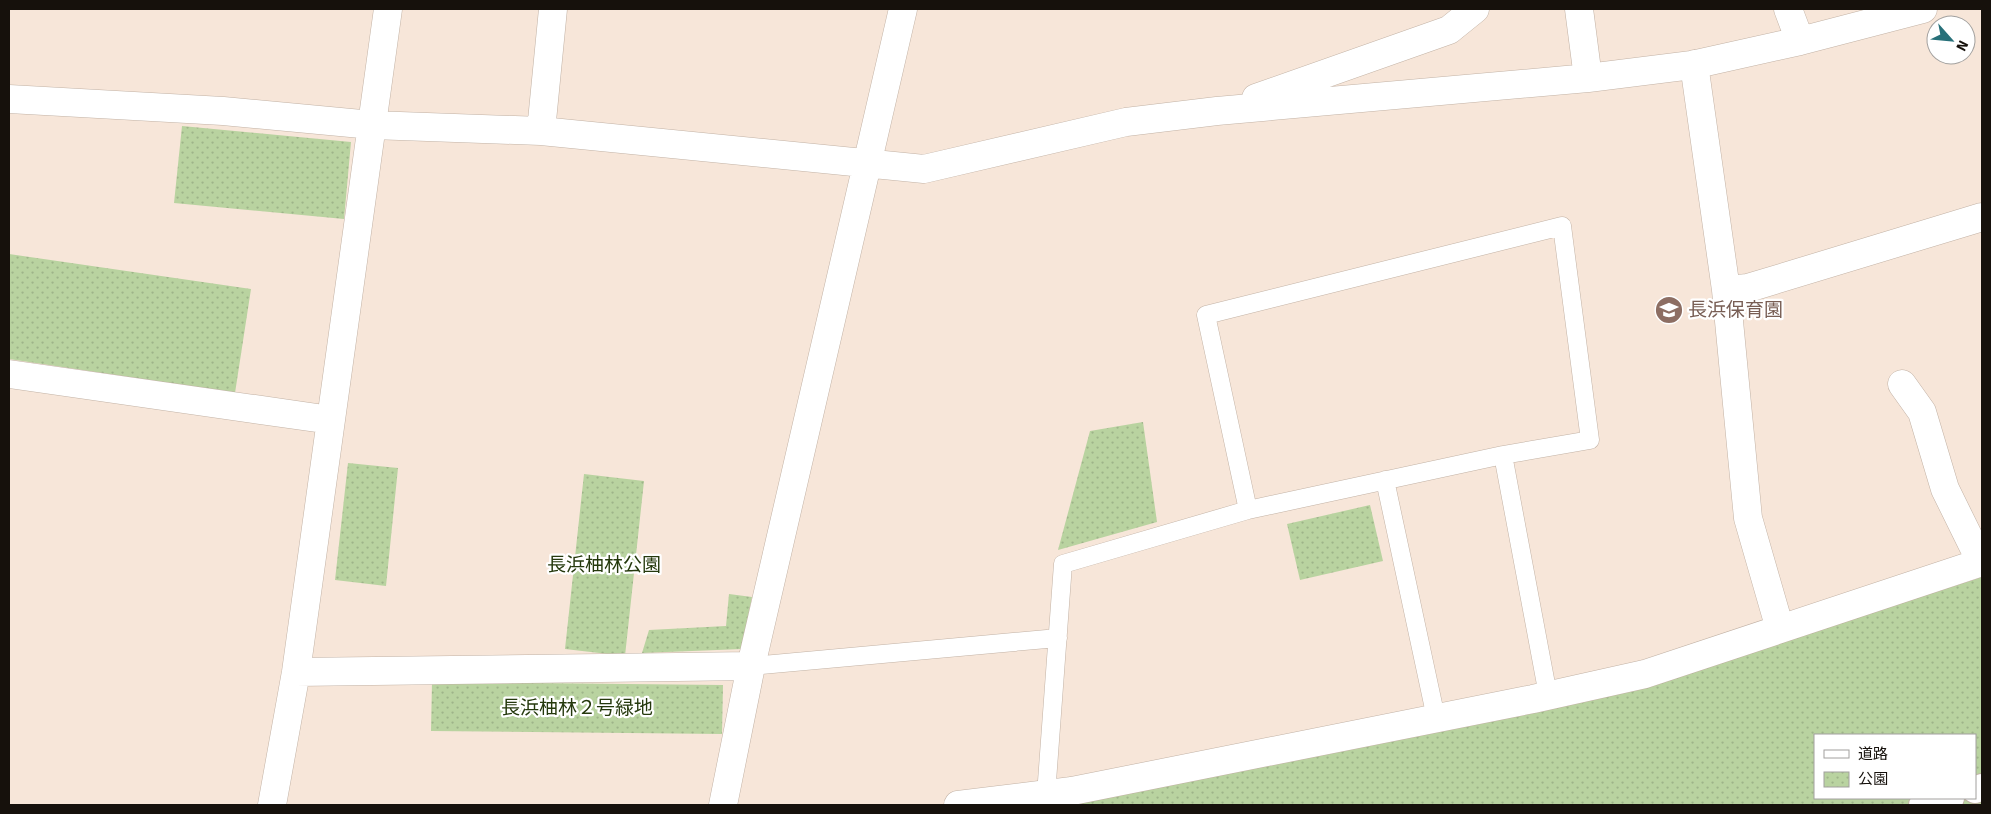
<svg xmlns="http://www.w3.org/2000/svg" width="1991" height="814" font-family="Signika,'Noto Sans JP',sans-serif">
	<defs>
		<pattern id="park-dots" width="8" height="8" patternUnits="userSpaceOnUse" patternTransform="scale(1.25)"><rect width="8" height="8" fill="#b9d3a0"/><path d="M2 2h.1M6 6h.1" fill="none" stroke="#9eb489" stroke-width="1.8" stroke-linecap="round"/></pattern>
	</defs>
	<rect width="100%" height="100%" fill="#f7e6d9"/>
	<path fill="url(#park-dots)" fill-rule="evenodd" d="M182 126 351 142 344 219 174 203Z
		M9 254 251 289 235 393 9 359Z
		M1143 422 1157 522 1058 550 1090 431Z
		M348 463 398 468 386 586 335 580Z
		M584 474 644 481 625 656 565 649Z
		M1370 505 1383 561 1300 580 1287 524Z
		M1982 577V805H1048L1646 685ZM1815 735H1975V798H1815Z
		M729 594 752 597 742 649 642 653 649 630 726 626Z
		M432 682 723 685 722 734 431 731Z"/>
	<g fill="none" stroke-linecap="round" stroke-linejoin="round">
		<defs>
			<path id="service" d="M1503 455 1248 510 1206 315 1562 226 1590 440 1503 455 1548 695
				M1385 480 1436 718
				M751 666 1058 638
				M1046 795 1063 564 1248 510"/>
			<path id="pedestrian" d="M1975 790 1982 787
				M1922 805 1935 803 1951 798"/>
			<path id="minor" d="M1579 9 1588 78
				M1788 9 1800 41
				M1694 64 1726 290 1748 288 1982 217
				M1256 98 1449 30 1475 9
				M9 99 223 111 372 125 541 131 924 169 1126 122 1217 111 1588 78 1692 65 1800 41 1923 9
				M541 131 553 9
				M1726 290 1748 518 1780 629
				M9 374 331 420
				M1902 384 1922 412 1945 489 1981 562
				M296 672 751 666
				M272 805 296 672 388 9
				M723 805 751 666 903 9
				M958 805 1072 791 1533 699 1645 674 1982 562"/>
		</defs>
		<use href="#service" stroke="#c2b2a5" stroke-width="19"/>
		<use href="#pedestrian" stroke="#c2b2a5" stroke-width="28"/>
		<use href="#minor" stroke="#c2b2a5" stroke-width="29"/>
		<use href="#service" stroke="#fff" stroke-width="18"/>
		<use href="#pedestrian" stroke="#fff" stroke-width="26"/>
		<use href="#minor" stroke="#fff" stroke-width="28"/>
	</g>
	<defs>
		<symbol id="school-disc" viewBox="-11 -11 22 22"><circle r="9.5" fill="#8d6e63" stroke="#fff"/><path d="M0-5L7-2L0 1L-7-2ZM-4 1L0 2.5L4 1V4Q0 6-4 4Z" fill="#fff"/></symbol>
	</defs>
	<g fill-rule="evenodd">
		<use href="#school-disc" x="1653" y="294" width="32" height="32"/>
	</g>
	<g text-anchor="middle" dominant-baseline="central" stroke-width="4.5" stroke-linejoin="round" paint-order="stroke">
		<g font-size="19" fill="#785e54" stroke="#fff" text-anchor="start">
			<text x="1688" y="310">長浜保育園</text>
		</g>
		<g font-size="19" fill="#25390d" stroke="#fff">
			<text x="604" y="565">長浜柚林公園</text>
			<text x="577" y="708">長浜柚林２号緑地</text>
		</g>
	</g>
	<rect width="1991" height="814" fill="none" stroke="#16110c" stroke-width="20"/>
	<rect x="1814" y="734" width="162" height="65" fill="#ffffff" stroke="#a2a09e"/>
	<rect x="1824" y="750" width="25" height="8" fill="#ffffff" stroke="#a2a09e"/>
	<text x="1858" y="759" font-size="15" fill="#16110c">道路</text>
	<rect x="1824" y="772" width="25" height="15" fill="url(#park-dots)" stroke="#a2a09e"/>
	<text x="1858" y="784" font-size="15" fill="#16110c">公園</text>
	<g transform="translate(1951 40) rotate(117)"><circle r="24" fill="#ffffff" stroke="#a2a09e"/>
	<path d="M0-4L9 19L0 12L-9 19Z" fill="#277079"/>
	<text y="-8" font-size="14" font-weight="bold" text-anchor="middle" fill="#16110c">N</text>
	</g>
</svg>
